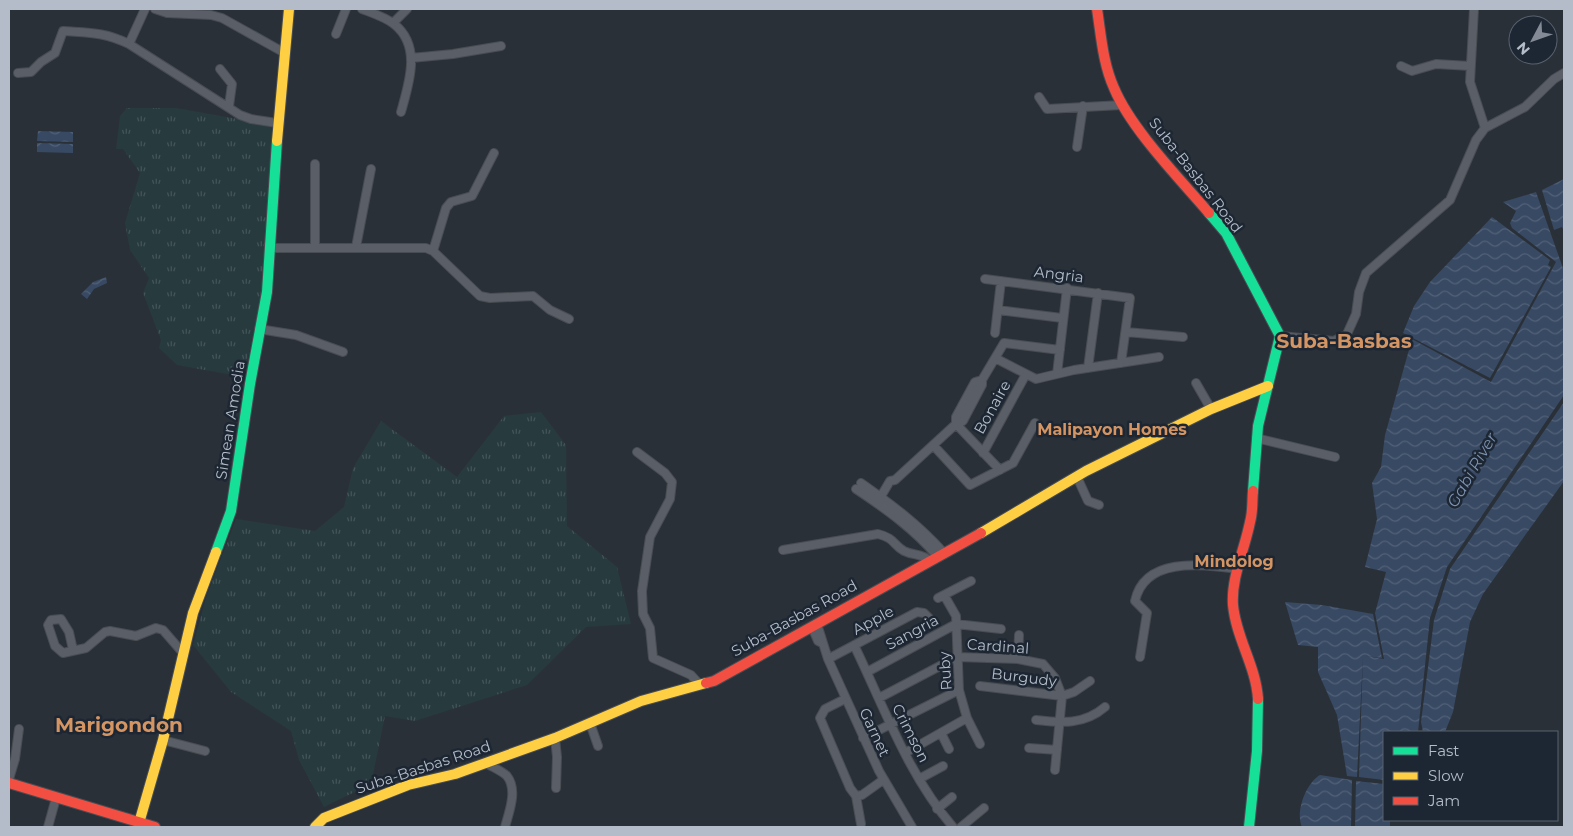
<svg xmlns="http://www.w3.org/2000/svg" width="1573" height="836" font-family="Montserrat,sans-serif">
	<defs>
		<pattern id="grass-tufts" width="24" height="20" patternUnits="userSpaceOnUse" patternTransform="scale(1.25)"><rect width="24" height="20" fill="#273a3e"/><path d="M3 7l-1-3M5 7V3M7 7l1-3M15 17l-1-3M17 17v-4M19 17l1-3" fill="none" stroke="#445559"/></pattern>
		<pattern id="water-waves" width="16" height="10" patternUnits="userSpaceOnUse" patternTransform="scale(1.25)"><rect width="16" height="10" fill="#384963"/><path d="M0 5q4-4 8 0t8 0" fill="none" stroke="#526178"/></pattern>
	</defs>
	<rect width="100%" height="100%" fill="#2a3038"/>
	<path fill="url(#grass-tufts)" d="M127 108H176L272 125 265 277 244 377 177 365 159 348 161 340 143 293 149 278 130 250 125 223 140 173 123 149H116L120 116Z
		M541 412 566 445 567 526 617 567 631 624 586 627 527 685 415 721 385 716 371 784 324 807 299 760 291 731 231 692 193 645 206 598 236 519 315 531 344 507 353 468 381 421 457 477 504 416Z"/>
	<path fill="url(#water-waves)" d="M38 131 73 132V142L37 141Z
		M37 143 73 144V153L37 152Z
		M1564 179V231L1562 227 1554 230 1542 190Z
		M1536 192 1564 271V395L1447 567 1430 618 1418 732H1384V780L1359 777 1363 656 1357 777 1347 776 1337 715 1318 672V647L1298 645 1285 602 1322 605 1373 614 1382 658 1366 656 1384 659 1375 613 1386 572 1365 567 1377 519 1372 483 1381 467 1385 435 1412 339 1491 382 1556 262 1512 228 1510 223 1516 211 1503 202Z
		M1492 217 1550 260 1548 265 1551 267 1490 378 1403 333 1414 306 1430 282Z
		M106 277 107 283 94 289 87 299 81 294 93 282Z
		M1564 402V481L1483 594 1470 622 1453 712 1445 732H1423L1421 722 1434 620 1450 569Z
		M1320 775 1352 780 1351 827H1302C1295 812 1306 783 1320 775Z
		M1356 781 1384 784V820H1390V827H1355Z"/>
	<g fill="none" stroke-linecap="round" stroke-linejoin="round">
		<defs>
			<path id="street" d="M155 9 167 13 211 15 222 18 283 52
				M362 9C372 13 385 17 394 24 422 46 409 83 401 112
				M1474 9 1470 82 1485 128
				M393 23 407 9
				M336 34 346 9
				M129 44 145 9
				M411 58 453 54 501 46
				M1401 66 1412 71 1436 64 1470 66
				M220 69 232 84 229 106
				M18 73 31 72 41 62 55 53 63 31C90 33 104 32 129 44L240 115 251 119 277 123
				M1039 97 1047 109 1122 105
				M1077 147 1083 106
				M315 164V248
				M356 247 371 169
				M271 248H426L433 251 480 296 490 298 533 296 550 310 569 319
				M433 251 446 208 451 202 472 196 494 153
				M985 279 1130 298 1121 363
				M998 310 1062 318
				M259 329 296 335 343 352
				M1126 332 1183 337
				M995 333 1001 281
				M1280 336 1334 341 1347 334 1356 314 1359 292 1366 273 1450 200 1476 140 1485 128 1525 107 1554 79 1564 73
				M995 358 1036 379 1074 370 1159 357
				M1088 368 1098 293
				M1057 374 1067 288
				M1196 383 1211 409
				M956 424 1000 470
				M956 424V417L975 382 982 380
				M1256 438 1335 457
				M933 445 970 485 1013 463 1035 423
				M637 452 665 473 672 482 670 499 650 537 642 591 643 614 650 628 653 658 691 675 700 685
				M983 453 1026 374
				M1077 477 1088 501 1099 505
				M861 483C891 504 919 525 944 553
				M856 489C886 509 914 529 938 557
				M877 503 890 481 895 480 956 424 963 421 982 385V380L1004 343 1060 350
				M783 550 878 534C895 538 893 545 904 551 914 556 922 553 930 561
				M944 595 956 616 959 690 967 718 980 744
				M938 598 971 581
				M817 624 828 659 879 771 912 827
				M812 627 818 641 822 643
				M854 645C884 707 908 775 953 827
				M73 650 69 632 61 619 51 620 48 625 55 646 63 653 86 648 105 632 110 631 136 636 156 628 163 630 183 653
				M1140 657 1147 613 1135 601C1145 555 1205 565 1238 569
				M828 659 917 612 924 613 929 618
				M1018 659 1019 635
				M867 672 956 624 1001 629
				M980 686 1062 696 1074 692 1090 681
				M879 698 957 657 1018 659 1043 664 1055 678 1062 696 1055 770
				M845 699 825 709 820 718 850 788 856 796 861 824
				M1036 720C1062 723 1084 725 1105 707
				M590 723 598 746
				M941 733 949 749
				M555 738 557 757 556 788
				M863 738 959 690
				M163 740 205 751
				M1029 748 1057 750
				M905 753 967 718
				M486 763C492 767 502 771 507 776 518 790 509 812 505 827
				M9 779 15 759 19 729
				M919 779 943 766
				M856 796 862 795 883 780
				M937 809 952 797
				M48 827 56 798
				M961 827 984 808"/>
			<path id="fast" d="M1209 213 1226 233 1280 336 1258 426 1253 491
				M216 552 231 511 250 384 267 292 277 141
				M1249 827 1257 751 1258 699"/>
			<path id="slow" d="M277 141 289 9
				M981 533 1086 471 1211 409 1268 386
				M139 823 163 740 193 613 216 552
				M315 827 324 818 408 785 455 774 555 738 641 701 706 683"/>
			<path id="jam" d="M1097 9C1101 35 1103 64 1114 88 1131 129 1180 179 1209 213
				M1253 491C1252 501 1253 512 1250 522 1245 548 1231 578 1233 605 1236 638 1256 666 1258 699
				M706 683 714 681 981 533
				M9 783 155 827"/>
		</defs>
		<use href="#street" stroke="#484c53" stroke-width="10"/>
		<use href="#fast" stroke="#484c53" stroke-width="12"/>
		<use href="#slow" stroke="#484c53" stroke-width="12"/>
		<use href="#jam" stroke="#484c53" stroke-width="12"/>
		<use href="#street" stroke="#5a5e66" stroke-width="8"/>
		<use href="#fast" stroke="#16e098" stroke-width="10"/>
		<use href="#slow" stroke="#ffcf43" stroke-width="10"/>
		<use href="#jam" stroke="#f24e42" stroke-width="10"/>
	</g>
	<g text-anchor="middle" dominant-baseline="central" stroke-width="5" stroke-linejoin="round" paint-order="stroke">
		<g font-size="15" fill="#b4bcc9" stroke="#1d2633">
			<text transform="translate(1196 175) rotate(52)">Suba-Basbas Road</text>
			<text transform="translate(1059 274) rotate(7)">Angria</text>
			<text transform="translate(992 407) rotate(-61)">Bonaire</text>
			<text transform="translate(230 420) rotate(-81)">Simean Amodia</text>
			<text transform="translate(794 618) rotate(-29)">Suba-Basbas Road</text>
			<text transform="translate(873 620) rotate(-28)">Apple</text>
			<text transform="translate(912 632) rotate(-28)">Sangria</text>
			<text transform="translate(998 646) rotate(4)">Cardinal</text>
			<text transform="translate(945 671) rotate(-94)">Ruby</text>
			<text transform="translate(1024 677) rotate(7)">Burgudy</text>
			<text transform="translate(875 732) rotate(65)">Garnet</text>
			<text transform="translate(911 733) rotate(63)">Crimson</text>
			<text transform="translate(423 767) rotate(-18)">Suba-Basbas Road</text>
		</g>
		<g font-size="16" font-weight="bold" fill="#d59563" stroke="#1d2633">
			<text x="1112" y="429">Malipayon Homes</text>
			<text x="1234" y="561">Mindolog</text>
		</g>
		<g font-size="16" font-style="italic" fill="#7c92b1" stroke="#1d2633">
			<text transform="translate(1472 470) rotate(-60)">Gabi River</text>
		</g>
		<g font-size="20" font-weight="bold" fill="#d59563" stroke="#1d2633">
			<text x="1344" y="341">Suba-Basbas</text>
			<text x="119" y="725">Marigondon</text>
		</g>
	</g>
	<rect width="1573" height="836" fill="none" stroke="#b4bcc9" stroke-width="20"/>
	<rect x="1383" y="731" width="175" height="90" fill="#1d2633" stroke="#59626f"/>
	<rect x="1393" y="747" width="25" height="8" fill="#16e098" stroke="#59626f"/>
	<text x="1428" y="756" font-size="15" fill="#b4bcc9">Fast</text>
	<rect x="1393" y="772" width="25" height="8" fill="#ffcf43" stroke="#59626f"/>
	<text x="1428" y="781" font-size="15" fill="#b4bcc9">Slow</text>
	<rect x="1393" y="797" width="25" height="8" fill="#f24e42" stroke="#59626f"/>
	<text x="1428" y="806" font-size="15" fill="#b4bcc9">Jam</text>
	<g transform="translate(1533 40) rotate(229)"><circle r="24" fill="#1d2633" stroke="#59626f"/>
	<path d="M0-4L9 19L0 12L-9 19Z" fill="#848b96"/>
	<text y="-8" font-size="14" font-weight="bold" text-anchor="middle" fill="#b4bcc9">N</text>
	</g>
</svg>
